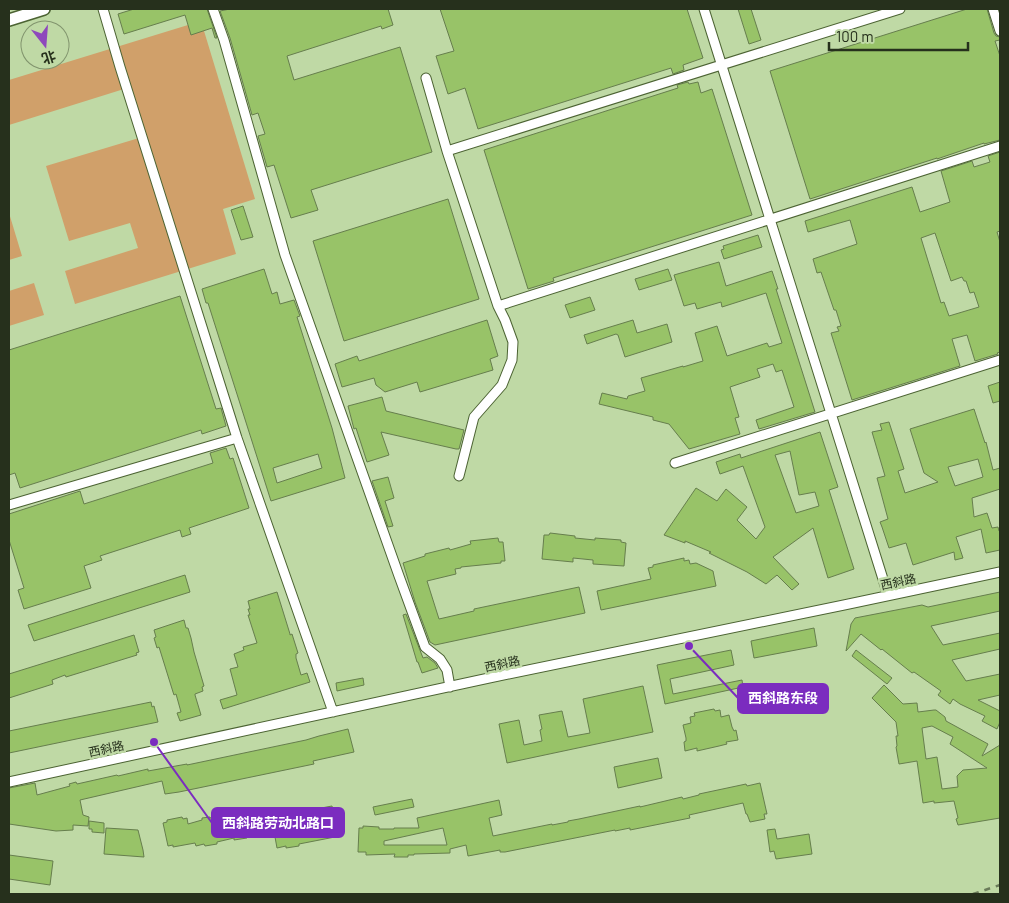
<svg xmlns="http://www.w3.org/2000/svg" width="1009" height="903" font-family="Barlow,'Noto Sans SC',sans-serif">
	<rect width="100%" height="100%" fill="#bfd9a5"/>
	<path fill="#d0a06a" d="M201 21 255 199 223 209 236 254 75 304 65 271 138 248 130 223 69 241 46 166 139 138 124 89 9 125V80Z
		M9 213 22 256 9 260Z
		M34 283 44 315 9 326V291Z"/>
	<path fill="#98c368" stroke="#667e4d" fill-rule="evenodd" d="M134 9H207L217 38H215L212 28 191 35 185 15 124 34 118 14Z
		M230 9H388L393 25 382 29 381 26 287 56 294 80 400 47 432 152 311 190 318 210 291 218 274 165 267 167 258 136 265 134 258 113 252 115 230 38 220 11Z
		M440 9H687L703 58 683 65 684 70 673 74 671 68 478 129 465 88 448 94 436 56 454 51Z
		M738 9H751L761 40 749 44Z
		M967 9H987L994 33 996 36 1000 37V40L995 41 1000 56V140L984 144V143L937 159V158L810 199 770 71Z
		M688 82 689 84 698 82 701 93 712 89 752 215 553 278 554 281 528 289 484 150 678 88 677 85Z
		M1000 152V231L997 232 1000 242V352L997 353 998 354 975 361 967 335 952 339 960 366 852 400 831 333 839 331 837 327 841 326 836 310H834L821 272 817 273 813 259 857 244 850 220 808 232 805 221 912 187 920 212 950 202 941 171 972 161 974 167 990 162 988 156ZM935 233 951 281 962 277 964 281H966L970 293 974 292 979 307 949 316 944 302 941 303 921 238Z
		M448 199 479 299 344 341 313 241Z
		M243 206 253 237 241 240 231 210Z
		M758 235 762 247 724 259 721 250 724 249 723 246Z
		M719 262 726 286 772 271 778 289H776L815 412 759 429 756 420 794 407 782 370 776 372 773 364 757 369 760 377 730 387 739 417 735 418 740 434 689 449 669 424 653 420V417L599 404 602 393 627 399 628 396 645 391 641 378 683 366V367L703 361 695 333 717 326 727 356 767 343 769 347 782 343 766 293 722 307 721 302 697 309 695 303 684 306 674 275Z
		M264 269 272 294 277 292 280 304 294 300 300 316 297 317 332 428 345 478 271 501 208 303H206L202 289ZM318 454 322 468 277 483 273 468Z
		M668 269 672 280 639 290 635 279Z
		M180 296 216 409 221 408 226 426 202 434 201 430 20 488 15 473 9 475V350Z
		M590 297 595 310 570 318 565 305Z
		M487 320 498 356 490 359 493 370 420 392 417 382 385 392 376 385 374 378 342 387 335 364 357 356 359 361Z
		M633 320 637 333 667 324 672 342 625 357 618 335 616 334 587 344 584 335Z
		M1000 382V401L993 403 988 386Z
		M382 397 386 411 464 430 459 449H456L381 432 389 455 367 462 356 428 354 429 348 406Z
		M974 409 985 443 986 442 993 470 1000 468V489L972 498 974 517 987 513 992 528 998 527 999 531 1000 530V550L986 553 981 529 956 537 963 558 955 560 954 552 913 565 906 543 889 548 882 527 880 522 888 519 877 478 885 476 872 432 882 430 880 424 889 422 904 469 898 471 905 493 938 482 924 473 910 429ZM978 459 983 477 955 486 948 467Z
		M820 432 838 487 829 490 854 569 828 578 813 528 773 557 799 584 792 590 777 575 766 584 747 572 709 553 711 552 685 541V543L664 535 696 488 717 501 726 489 747 507 737 520 756 539 765 527 743 466 720 474 716 462 740 454 741 458ZM790 451 799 495 815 492 819 506 796 513 775 455Z
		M226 448 230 459 233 458 249 508 189 528 191 534 182 537 180 530 100 556 102 560 84 566 91 588 24 609 18 590 24 588 9 540V514L80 491 84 504 213 463 210 453Z
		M388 477 394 498 385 501 393 526 388 527 372 481Z
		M550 533 575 536V538L595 540V538L621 540V542L626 543 624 566 593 564V560L573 558V562L542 559 544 535H549Z
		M498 538 499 542H503L505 561H501V563L461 567V568L455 569 456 574 427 581 439 619 474 611V609L579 587 585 613 435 645 430 642 415 602 403 563 425 556V554L449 548 450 550 471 544 470 541Z
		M684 558V561L689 560 690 564 696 563 713 571 716 586 601 610 597 591 651 579 648 568 653 567V565Z
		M185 575 190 592 34 641 28 625Z
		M277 592 290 634V635L292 634 298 653 296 654V658L301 675 307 673 310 682 223 709 220 700 237 695 230 669 238 667 234 654 244 650 243 647 257 643 248 615H250L248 609H250L248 601Z
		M1000 592V611L931 626 943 645 1000 633V649L952 660 966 681 1000 674V695L978 700 1000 711V722L997 729 982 721 985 716 960 704 953 699 950 704 938 695 941 691 914 672 912 673 882 649 881 650 861 634 846 651 851 624 855 618 922 605 928 607Z
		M406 614 423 658 427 657 435 663 438 668 422 673 418 662H417L403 615Z
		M184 620 186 628H188L191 638 194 652 204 686 202 687 203 691 195 694V695L201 715 180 721 177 713 181 712 176 694 174 695 173 692 159 647 157 648 154 638 156 637 154 630Z
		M814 628 817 646 754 658 751 641Z
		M134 635 139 652 136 653 137 655 66 677 65 675 52 680 53 684 9 698V674Z
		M731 650 734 665 670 679 673 694 742 680 743 687 665 704 657 665Z
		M856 650 892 678 887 684 852 656Z
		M363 678 364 685 337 691 336 683Z
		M884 685 903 704 917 703 918 712 934 710H936L945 717 946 721 988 744 982 756 1000 745V818L958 825 956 819 958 818 954 801 934 803V801L923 803 917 761 899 764 896 747 897 746 896 736H898L896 722 872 698ZM932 726 953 737 950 744 987 768 963 770 957 776 958 787 942 789 937 757 926 759 922 728Z
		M643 686 653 732 507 763 499 724 519 720 524 745 542 741 540 730 542 729 539 715 562 711 568 737 590 733 583 699Z
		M151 702 152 707 154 706 158 722 9 753V731Z
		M714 709 715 711 720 710 721 717 729 715 732 727 734 731 736 730 738 740 726 742 727 744 719 746 697 751V748L685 751 684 742 686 741V738L683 725 691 723 690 717 695 716 694 713Z
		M348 729 354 752 313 761 314 764 179 792 165 794 162 781 80 800 83 815 89 817 88 826 73 825V830L56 831 9 824V788L35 783 37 795 70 786 69 784 76 782 77 784 117 775 118 776 148 769V771L187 764V765L306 740 319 736Z
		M658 758 662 778 618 788 614 767Z
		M760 783 767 814H764L765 819 750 822 747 814H746L743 803 689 815 690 818 630 830V828L615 831V830L505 852H500V850L468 856 466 845 450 849V853L414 854V855H408V857H394L395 854 366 855V852H358L359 828H363V826L379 827V829H394V828H419L417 818 499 800 502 815 489 818 493 836 552 824V825L568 822V821L579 819 640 806V807L682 797 683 799 699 795V794L746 784 747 786ZM443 828 447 845H384V841Z
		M412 799 414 807 375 815 373 807Z
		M332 806 336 825H337L340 836 299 844V846L286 848V846L277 848 275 837H277L273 817Z
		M242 810V812L246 811 249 825 252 824 254 834 246 836 247 838 234 840V838L217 842V844L205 846 204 844 196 846 195 843 173 847V845L168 846 163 823 167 822V820L182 817 183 819 187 818 188 824 202 820V818L210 817V818L227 815V814Z
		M89 821 104 823V833L92 832V829H89Z
		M106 828 138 830 143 850 144 857 104 854Z
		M775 829 777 839 809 834 812 854 776 859 774 851 770 852 767 830Z
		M9 855 53 861 50 885 9 879Z"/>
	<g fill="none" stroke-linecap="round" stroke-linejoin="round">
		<defs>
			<path id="minor" d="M103 9 120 67 237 438 333 712
				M213 9 224 40 285 255 399 576 425 647 440 659 447 670 450 687
				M704 9 888 595
				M993 9 1000 31
				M426 78 447 151 498 306 505 320 513 342 512 360 502 385 474 417 459 476
				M447 151 900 9
				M498 306 1000 146
				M675 463 1000 360
				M9 505 237 438
				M9 782 489 678 844 605 1000 572"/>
			<path id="major" d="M9 20 44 9"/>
		</defs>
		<use href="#minor" stroke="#4c6333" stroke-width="11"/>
		<use href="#major" stroke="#4c6333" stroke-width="14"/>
		<use href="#minor" stroke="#fff" stroke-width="9"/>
		<use href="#major" stroke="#fff" stroke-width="11"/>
		<path stroke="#6a7b59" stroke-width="2.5" stroke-dasharray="6 6" stroke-linecap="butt" d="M973 894 1000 885
			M999 894H1000"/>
	</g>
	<g text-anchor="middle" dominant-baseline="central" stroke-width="5" stroke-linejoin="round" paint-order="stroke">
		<g font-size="12" fill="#26301c" stroke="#bfd9a5">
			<text transform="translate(898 581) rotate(-12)">西斜路</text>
			<text transform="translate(502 663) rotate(-12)">西斜路</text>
			<text transform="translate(106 748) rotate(-12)">西斜路</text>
		</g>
	</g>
	<path fill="none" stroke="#7b2cbf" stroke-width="2" d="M689 646L738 698M154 742L212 823"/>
	<g fill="#7b2cbf" stroke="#bfd9a5" stroke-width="2">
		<circle cx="689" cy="646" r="5"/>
		<circle cx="154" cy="742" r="5"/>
	</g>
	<g fill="#7b2cbf" stroke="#7b2cbf" stroke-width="2">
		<rect x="738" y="684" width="90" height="29" rx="5"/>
		<rect x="212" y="808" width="132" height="29" rx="5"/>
	</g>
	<g font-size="14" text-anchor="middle" font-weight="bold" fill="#fff">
		<text x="783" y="703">西斜路东段</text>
		<text x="278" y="828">西斜路劳动北路口</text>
	</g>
	<rect width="1009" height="903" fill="none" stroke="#26301c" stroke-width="20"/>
	<g transform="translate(45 45) rotate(163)"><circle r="24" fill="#bfd9a5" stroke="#82956e"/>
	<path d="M0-4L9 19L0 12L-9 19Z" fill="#8e48bc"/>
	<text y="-8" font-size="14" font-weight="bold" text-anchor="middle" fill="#26301c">北</text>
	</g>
	<path d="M829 42v8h139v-8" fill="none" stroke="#26301c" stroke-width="2.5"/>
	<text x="836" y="42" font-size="15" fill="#26301c" stroke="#bfd9a5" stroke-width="4" paint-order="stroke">100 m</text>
</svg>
